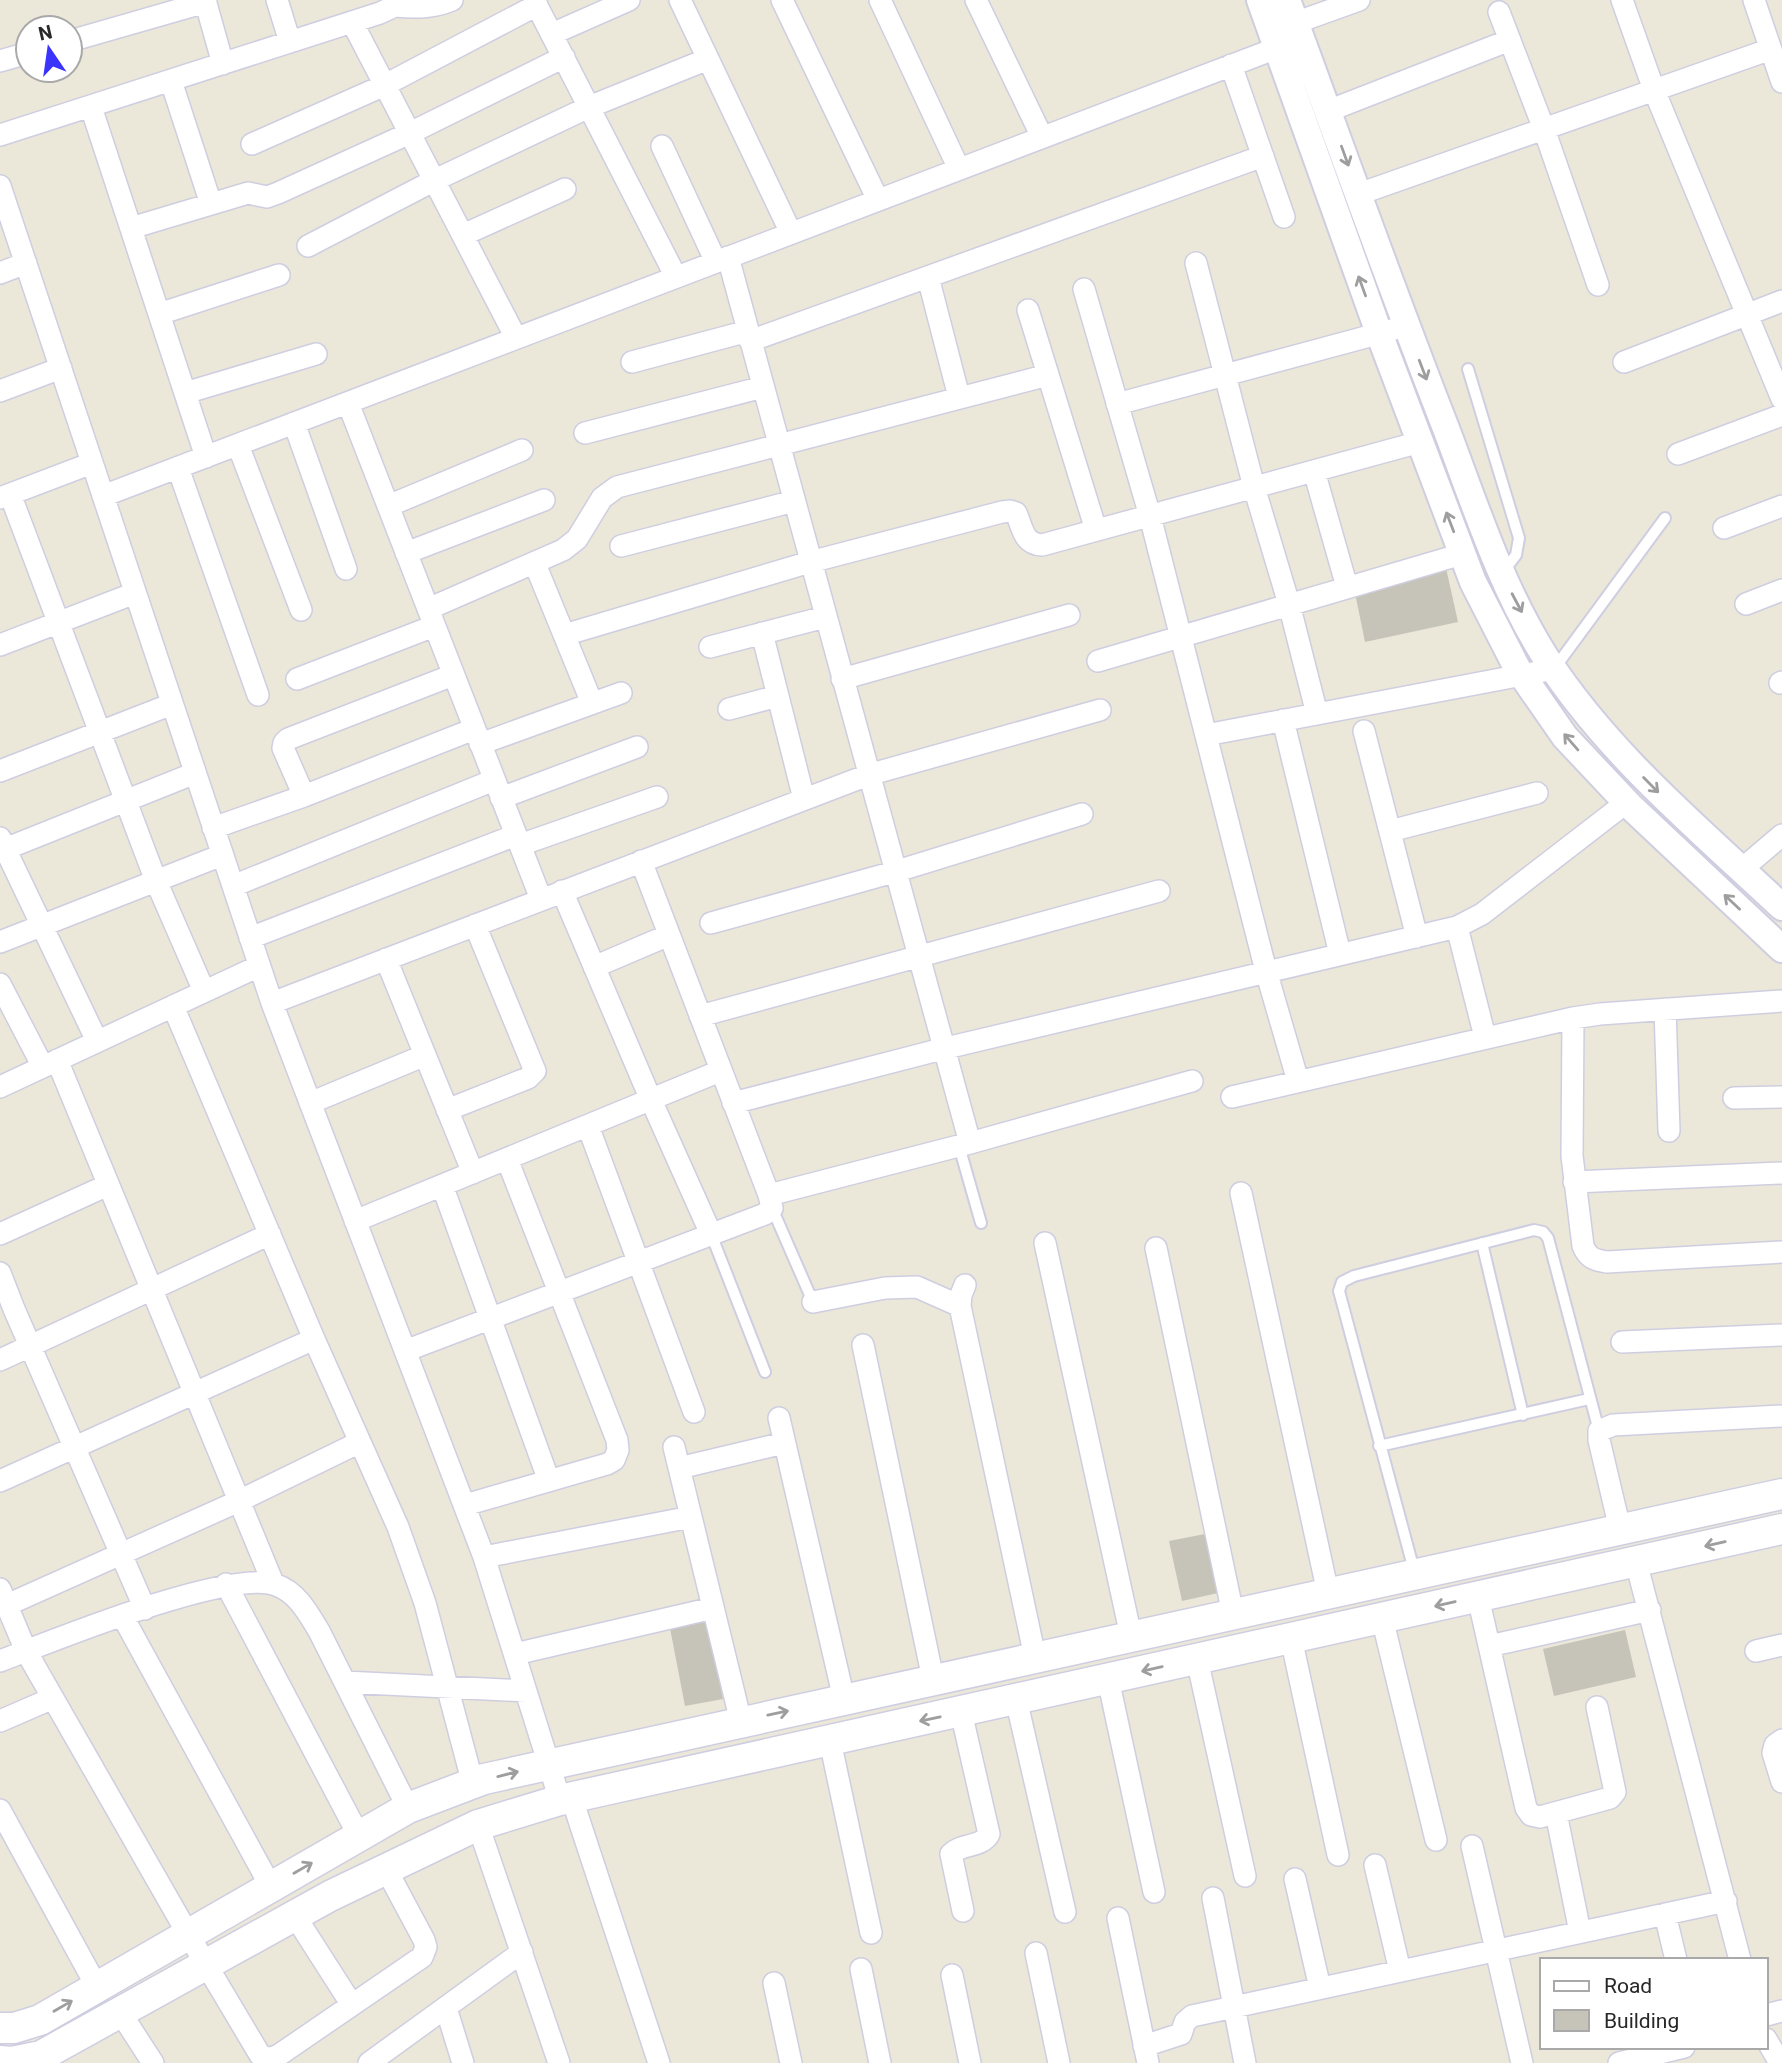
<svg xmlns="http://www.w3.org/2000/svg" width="1782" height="2063" font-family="Roboto,sans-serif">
	<rect width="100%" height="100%" fill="#ebe7d9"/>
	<path fill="#c6c3b9" d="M1446 568 1458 622 1365 642 1354 588Z
		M1205 1534 1218 1593 1182 1601 1169 1541Z
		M708 1621 723 1699 685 1706 670 1628Z
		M1625 1630 1636 1677 1554 1696 1543 1649Z"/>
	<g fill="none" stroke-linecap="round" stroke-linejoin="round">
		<defs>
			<path id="service" d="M1468 369 1519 538 1516 555 1503 572
				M1554 669 1665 518
				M959 1146 981 1223
				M772 1208 813 1302
				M711 1234 765 1372
				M1482 1243 1523 1415
				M1379 1446 1589 1399
				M1415 1574 1339 1291 1342 1282 1354 1276 1534 1230 1543 1232 1548 1238 1599 1431"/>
			<path id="minor" d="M205 0 223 64
				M277 0 290 42
				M534 0 676 277
				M680 0 791 233
				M782 0 878 200
				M880 0 959 169
				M976 0 1042 137
				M1622 0 1654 90 1782 399
				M1754 0 1782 82
				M395 6C415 8 433 8 452 0
				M1499 12 1544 129 1598 285
				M352 22 516 338
				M1295 23 1359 0
				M552 34 629 0
				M70 41 206 2
				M0 61 28 53
				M1231 65 1284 217
				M171 81 211 204
				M91 107 206 457
				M1328 111 1510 40
				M0 135 380 13 395 6 399 0
				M252 144 385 85 537 5
				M662 146 716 262
				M0 186 272 1003 484 1557 560 1800
				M1359 194 1771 49
				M131 228 248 193 267 197 278 193 410 133 564 57
				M463 235 565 189
				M308 246 435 180 589 107 708 59
				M728 257 970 1143
				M1196 263 1254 487 1289 604 1317 714
				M0 273 26 263
				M928 277 959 397
				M1084 289 1150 516 1266 971 1298 1081
				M1028 310 1096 530
				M159 314 279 275
				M750 341 1263 156
				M632 362 748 331
				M1624 362 1782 301
				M0 391 61 368
				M185 393 316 354
				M348 403 541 899
				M1117 404 1392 330
				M294 423 346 569
				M585 433 763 387
				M238 445 301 610
				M1678 454 1782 415
				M178 468 258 695
				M1314 471 1347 587
				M10 494 156 881 204 991
				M103 496 1290 43
				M0 498 92 463
				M388 506 522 450
				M1724 528 1782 506
				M621 546 794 501
				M406 553 544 500
				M535 564 592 703
				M1746 604 1782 590
				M428 609 563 550 577 539 602 498 617 487 1048 375
				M762 633 804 799
				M564 635 810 562 1002 512 1010 511 1016 513C1023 528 1023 544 1042 545L1420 442
				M0 645 135 593
				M710 647 825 617
				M1098 661 1462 554
				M297 679 434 626
				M842 679 1069 615
				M1780 683 1782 682
				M729 709 778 696
				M1283 720 1340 954
				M1364 731 1417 937
				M1206 735 1554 669
				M480 744 621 693
				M0 771 172 704
				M304 796 283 748 284 743 288 739 453 675
				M501 798 637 747
				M213 828 304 796 474 729
				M1390 831 1537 793
				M0 838 97 1041
				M520 845 657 797
				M5 849 195 773
				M1742 869 1782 835
				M233 886 494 780
				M562 891 651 1100 711 1234
				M711 923 894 872 1082 814
				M1457 927 1485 1037
				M250 938 516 835
				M0 942 222 855
				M386 959 473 1173
				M594 967 669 935
				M0 984 43 1067
				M272 1003 868 775 1100 710
				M173 1006 314 1339 398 1527 425 1603 473 1784
				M1665 1009 1669 1131
				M700 1016 1159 891
				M1573 1018 1572 1156 1583 1246C1588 1258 1594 1260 1607 1262L1782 1252
				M57 1060 273 1583
				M0 1087 259 966
				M1232 1097 1573 1018 1600 1014 1782 1001
				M1734 1098 1782 1097
				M310 1103 423 1056
				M733 1103 942 1049 1457 927 1482 914 1627 802
				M447 1110 528 1078 535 1071 475 925
				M588 1126 694 1412
				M1574 1182 1782 1173
				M442 1185 549 1481
				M1241 1193 1328 1593
				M769 1195 970 1143 1192 1081
				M355 1221 720 1071
				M0 1234 108 1185
				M1045 1243 1131 1636
				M1156 1248 1233 1614
				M0 1273 14 1309 145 1609
				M965 1285 961 1295 960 1306 1035 1657
				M813 1302 885 1288 917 1287 960 1306
				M1622 1342 1782 1335
				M863 1345 933 1679
				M405 1351 765 1214 772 1208 769 1195 641 861
				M0 1360 270 1234
				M779 1418 844 1699
				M674 1447 741 1722
				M679 1468 784 1443
				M0 1481 314 1339
				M465 1505 607 1464 614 1460 618 1450 617 1440 507 1159
				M1620 1529 1599 1440V1431L1613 1425 1782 1416
				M484 1557 691 1517
				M1636 1562 1740 1960
				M226 1584 359 1836
				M0 1589 26 1651 188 1934 260 2055 268 2059 279 2055 422 1957 426 1947 424 1940 386 1869
				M1478 1597 1526 1808 1531 1815 1540 1817 1610 1798 1615 1792 1597 1707
				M7 1605 239 1501 360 1442
				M123 1617 271 1887
				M1382 1618 1436 1840
				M1291 1638 1338 1855
				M1489 1646 1650 1610
				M1756 1651 1782 1645
				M515 1654 713 1608
				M1197 1659 1245 1876
				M0 1661C52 1641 231 1568 276 1585 297 1592 308 1613 319 1631L408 1808
				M1108 1679 1154 1892
				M345 1682 526 1691
				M1016 1699 1065 1912
				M961 1712 989 1834C981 1848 962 1843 951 1854L963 1911
				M0 1721 53 1698
				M1782 1740 1775 1745 1773 1753 1782 1782
				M830 1741 871 1933
				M571 1796 659 2063
				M0 1810 97 1987
				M1556 1813 1580 1932
				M478 1825 559 2063
				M1472 1846 1522 2063
				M1375 1865 1400 1971
				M1295 1879 1320 1988
				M1213 1898 1245 2063
				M1665 1914 1676 1960
				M295 1916 352 2005
				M1118 1918 1148 2063
				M1036 1953 1059 2063
				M861 1969 880 2063
				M952 1975 970 2063
				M774 1983 791 2063
				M446 2008 463 2063
				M120 2012 153 2063
				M1766 2015 1782 2011
				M1766 2039 1780 2063
				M1144 2046 1181 2034 1185 2022 1192 2016 1726 1901
				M369 2063 522 1952
				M1619 2063 1684 2047"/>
			<path id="tertiary" d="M1260 0 1379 333 1473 582 1517 668 1565 737 1630 806 1782 949
				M1287 0C1340 144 1391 288 1447 431 1476 508 1502 589 1546 658 1609 755 1699 829 1782 907"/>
			<path id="secondary" d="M0 2028H14L40 2020 408 1808 484 1779 1782 1494
				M0 2061 12 2062 41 2056 330 1896 478 1825 560 1800 1782 1529"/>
		</defs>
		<use href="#service" stroke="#cfcee1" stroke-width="14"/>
		<use href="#minor" stroke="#cfcee1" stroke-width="24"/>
		<use href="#tertiary" stroke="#cfcee1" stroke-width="30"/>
		<use href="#secondary" stroke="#cfcee1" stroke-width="33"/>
		<use href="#service" stroke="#fff" stroke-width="10"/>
		<use href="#minor" stroke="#fff" stroke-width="21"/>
		<use href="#tertiary" stroke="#fff" stroke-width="26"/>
		<use href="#secondary" stroke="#fff" stroke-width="30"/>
	</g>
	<defs><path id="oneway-shaft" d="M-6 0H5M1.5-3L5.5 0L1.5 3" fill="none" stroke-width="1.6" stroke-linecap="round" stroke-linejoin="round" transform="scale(1.75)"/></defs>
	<g stroke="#9e9e9e">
		<use href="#oneway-shaft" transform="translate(1345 156) rotate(70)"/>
		<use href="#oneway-shaft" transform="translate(1362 286) rotate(-110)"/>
		<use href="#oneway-shaft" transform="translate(1423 370) rotate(69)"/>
		<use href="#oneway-shaft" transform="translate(1450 522) rotate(-111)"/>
		<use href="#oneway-shaft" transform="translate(1517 603) rotate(62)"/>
		<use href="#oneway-shaft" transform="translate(1571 742) rotate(-131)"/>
		<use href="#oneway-shaft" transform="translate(1651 785) rotate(45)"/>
		<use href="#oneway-shaft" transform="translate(1732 902) rotate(-137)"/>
		<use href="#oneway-shaft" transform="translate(1715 1544) rotate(167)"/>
		<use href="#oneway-shaft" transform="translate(1445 1604) rotate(167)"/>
		<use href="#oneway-shaft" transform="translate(1152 1669) rotate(167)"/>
		<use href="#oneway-shaft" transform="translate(778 1713) rotate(-12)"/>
		<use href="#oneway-shaft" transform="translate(930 1719) rotate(168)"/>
		<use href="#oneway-shaft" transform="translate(508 1774) rotate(-14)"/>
		<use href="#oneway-shaft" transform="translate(303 1868) rotate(-30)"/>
		<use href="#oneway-shaft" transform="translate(63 2006) rotate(-30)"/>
	</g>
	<rect x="1540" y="1958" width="228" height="91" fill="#ffffff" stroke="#a9a9a9" stroke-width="2"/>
	<rect x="1554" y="1981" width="35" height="10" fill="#ffffff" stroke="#a9a9a9" stroke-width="2"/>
	<text x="1604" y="1993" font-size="21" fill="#282828">Road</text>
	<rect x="1554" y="2010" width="35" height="21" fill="#c6c3b9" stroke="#a9a9a9" stroke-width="2"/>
	<text x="1604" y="2028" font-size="21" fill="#282828">Building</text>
	<g transform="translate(49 49) rotate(347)"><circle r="33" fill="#ffffff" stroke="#a9a9a9" stroke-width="2"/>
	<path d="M0-5L12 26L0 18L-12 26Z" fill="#3a34fc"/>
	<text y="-10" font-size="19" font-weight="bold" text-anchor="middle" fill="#282828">N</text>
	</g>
</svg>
